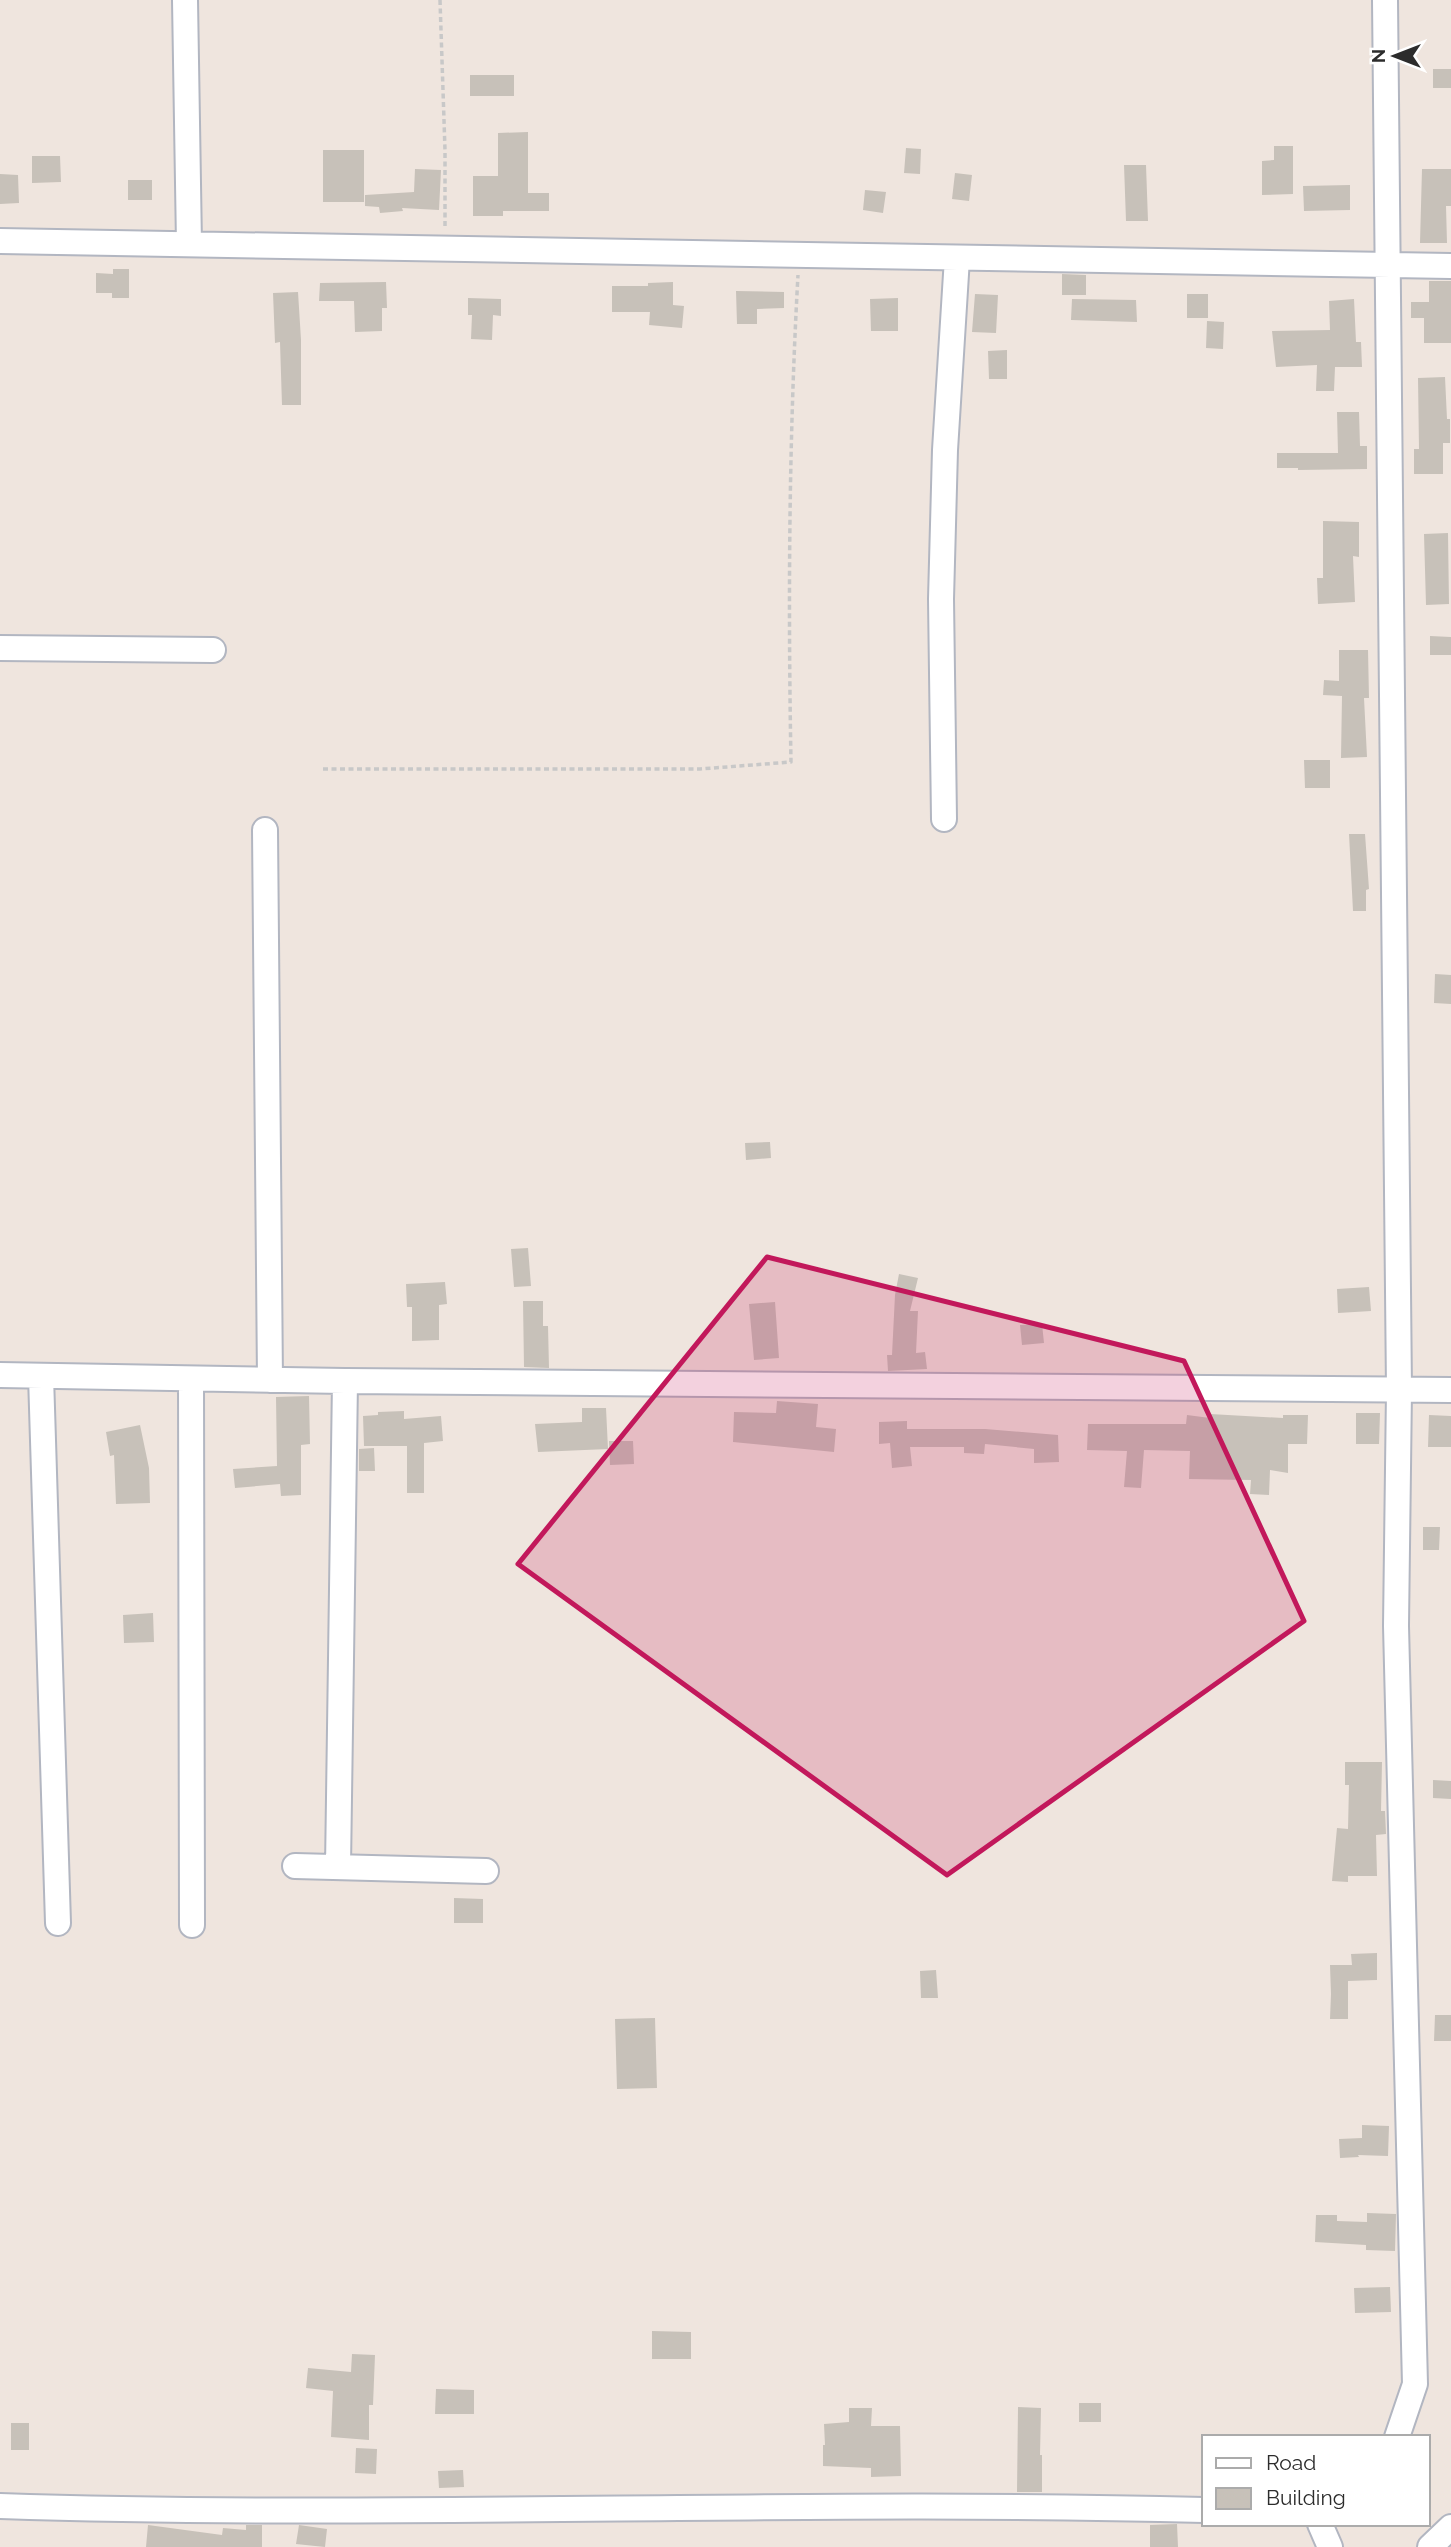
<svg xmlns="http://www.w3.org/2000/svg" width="1451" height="2547" font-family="Raleway,sans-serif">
	<rect width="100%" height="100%" fill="#efe5de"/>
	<path fill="#c7c1b9" d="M1433 69H1451V88H1433Z
		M470 75H514V96H470Z
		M528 132V193H549V211H503V216H473V176H498V133Z
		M1274 146H1293V194L1262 195V161L1274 160Z
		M906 148 921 149 920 174 904 173Z
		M323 150H364V202H323Z
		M32 156H60L61 182 32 183Z
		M1124 165H1146L1148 221H1126Z
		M415 169 441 170 439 210 402 208 403 211 380 213 379 207 365 206V195L414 192Z
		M1422 169H1451V206H1446L1447 243H1420Z
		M955 173 972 175 969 201 952 199Z
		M0 174 18 175 19 203 0 204Z
		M128 180H152V200H128Z
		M1350 185V210L1304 211 1303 186Z
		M865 190 886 192 883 213 863 210Z
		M113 269H129V298H112V293H96V273L113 274Z
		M1062 274 1086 275V295H1062Z
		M1429 281H1451V343H1424V318H1411V302H1429Z
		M386 282 387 308H382V331L355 332 354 301H319L320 283Z
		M673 282V305L684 306 682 328 649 325 650 312H612V286H648V283Z
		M736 291 784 292V308L757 309V324H737Z
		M298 292 301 340V405H282L280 342 275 343 273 293Z
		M975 294 998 295 996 333 972 332Z
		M1187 294H1208V318H1187Z
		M468 298 501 299V316L493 315 492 340 471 339 472 315H468Z
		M898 298V331H871L870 299Z
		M1072 299 1136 300 1137 322 1071 320Z
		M1354 299 1356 342H1361L1362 367H1335L1334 391H1316L1317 365 1276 367 1272 331 1330 330 1329 301Z
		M1207 321 1224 322 1223 349 1206 348Z
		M1007 350V379H989L988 351Z
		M1445 377 1447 419H1450V443H1443V474H1414V449H1419L1418 378Z
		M1337 412H1359L1360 446H1367V469L1298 470V468H1277V453H1338Z
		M1323 521 1359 522V557L1353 556 1355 602 1318 604 1317 578H1323Z
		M1448 533 1449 604 1426 605 1424 534Z
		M1430 636 1451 637V655H1430Z
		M1339 650H1368L1369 698H1364L1367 757 1341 758 1342 696 1323 695 1324 680 1339 681Z
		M1304 760H1330V788H1305Z
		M1349 834H1365L1369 889 1366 890V911H1353Z
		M1435 974 1451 975V1004L1434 1003Z
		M770 1142 771 1158 746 1160 745 1143Z
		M528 1248 531 1286 514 1287 511 1249Z
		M899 1274 918 1278 910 1311H918L916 1353 925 1352 927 1369 888 1371 887 1355H892L895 1295Z
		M445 1282 447 1304 439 1305V1340L412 1341V1307H407L406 1284Z
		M1369 1287 1371 1311 1338 1313 1337 1289Z
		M523 1301H543V1326H548L549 1368 524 1367Z
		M775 1302 779 1358 754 1360 749 1304Z
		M1042 1324 1044 1343 1022 1345 1020 1325Z
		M309 1396 310 1444 301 1445V1495L281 1496 280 1484 235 1488 233 1469 277 1466 276 1397Z
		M777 1401 818 1404 816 1427 836 1429 834 1452 733 1442 734 1412 776 1413Z
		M582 1408H606L608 1449 538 1452 535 1424 582 1422Z
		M404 1411V1419L441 1416 443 1441 424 1443V1493H407V1446H364L363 1416 378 1415V1412Z
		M1356 1413H1380L1379 1444H1356Z
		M1210 1414 1283 1418V1415H1308L1307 1444H1288V1473L1270 1470 1269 1495 1250 1494 1251 1480 1189 1479 1190 1451 1144 1450 1141 1488 1124 1487 1127 1451 1087 1450 1088 1424H1186L1187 1415 1210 1418Z
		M1429 1415 1451 1416V1447H1428Z
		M907 1421V1429H985L1058 1435 1059 1462 1034 1463V1449L985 1444 984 1454 964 1453V1447H910L912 1466 892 1468 890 1443 879 1444V1422Z
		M140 1425 149 1468 150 1503 116 1504 114 1455 110 1456 106 1432Z
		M609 1441H633L634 1464 610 1465Z
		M374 1448 375 1471H359V1449Z
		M1423 1527H1440L1439 1550H1423Z
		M153 1613 154 1642 124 1643 123 1615Z
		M1345 1762H1382L1381 1811H1385L1386 1834 1376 1835 1377 1876H1348V1882L1332 1881 1337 1828 1348 1829 1349 1785H1345Z
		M1433 1780 1451 1781V1799L1433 1798Z
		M454 1898 483 1899V1923H454Z
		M1377 1953V1980L1348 1981V2019H1330L1331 1994 1330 1965H1352L1351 1954Z
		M936 1970 938 1998H921L920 1971Z
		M1435 2015H1451V2041H1434Z
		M655 2018 657 2088 617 2089 615 2019Z
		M1362 2125 1389 2126 1388 2156 1358 2155 1359 2157 1340 2158 1339 2139 1362 2138Z
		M1367 2213 1396 2214 1395 2251 1366 2250V2245L1315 2242 1316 2215H1337V2221L1367 2222Z
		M1390 2287 1391 2312 1355 2313 1354 2288Z
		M652 2331 691 2332V2359H652Z
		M352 2354 375 2355 373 2405H369V2440L331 2437 333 2391 306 2388 308 2368 351 2372Z
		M436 2389 474 2390V2414H435Z
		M1079 2403H1101V2422H1079Z
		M1018 2407 1041 2408 1040 2455H1042V2492H1017Z
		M849 2408H872L871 2426H900L901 2476 871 2477V2468L823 2466V2445H825L824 2424 849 2422Z
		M11 2423H29V2450H11Z
		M356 2448 377 2449 376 2474 355 2473Z
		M463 2470 464 2487 439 2488 438 2471Z
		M1177 2524 1178 2547H1150V2525Z
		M148 2525 222 2535 223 2528 246 2530V2525H262V2547H146Z
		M299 2525 327 2529 325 2547 296 2544Z"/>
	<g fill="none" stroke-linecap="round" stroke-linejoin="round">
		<defs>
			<path id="street" d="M185 0 189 244
				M1385 0 1399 1390 1396 1626 1415 2384 1397 2437
				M0 241 1451 266
				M0 648 213 650
				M944 819 941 599 945 450 957 258
				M265 830 270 1380
				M0 1375 345 1381 1451 1390
				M41 1376 58 1923
				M191 1379 192 1925
				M295 1866 486 1871
				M338 1867 345 1381
				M0 2506C401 2519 803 2499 1204 2510
				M1320 2524 1330 2547
				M1430 2547 1451 2527"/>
		</defs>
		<use href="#street" stroke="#b2b6c1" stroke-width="28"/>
		<path stroke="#c8c8c8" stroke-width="3.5" stroke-dasharray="5 3.5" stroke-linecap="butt" d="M440 0 445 150V229
			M323 769H700L791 762C788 599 789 437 798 275"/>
		<use href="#street" stroke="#fff" stroke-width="24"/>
	</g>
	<path fill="#c2185b" fill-opacity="0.2" stroke="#c2185b" stroke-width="5" stroke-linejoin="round" d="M767 1257 1184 1361 1304 1621 947 1875 518 1564Z"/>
	<rect x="1202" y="2435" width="228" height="91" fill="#ffffff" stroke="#ababab" stroke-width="2"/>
	<rect x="1216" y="2458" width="35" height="10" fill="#ffffff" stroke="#ababab" stroke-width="2"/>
	<text x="1266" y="2470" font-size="21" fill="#2c2c2c">Road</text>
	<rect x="1216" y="2488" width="35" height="21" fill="#c7c1b9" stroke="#ababab" stroke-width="2"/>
	<text x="1266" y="2505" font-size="21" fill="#2c2c2c">Building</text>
	<g transform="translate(1395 56) rotate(270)" stroke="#ffffff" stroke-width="5" paint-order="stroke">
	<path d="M0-5L12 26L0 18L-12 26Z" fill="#2c2c2c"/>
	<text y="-10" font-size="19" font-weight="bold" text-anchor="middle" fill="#2c2c2c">N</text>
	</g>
</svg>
